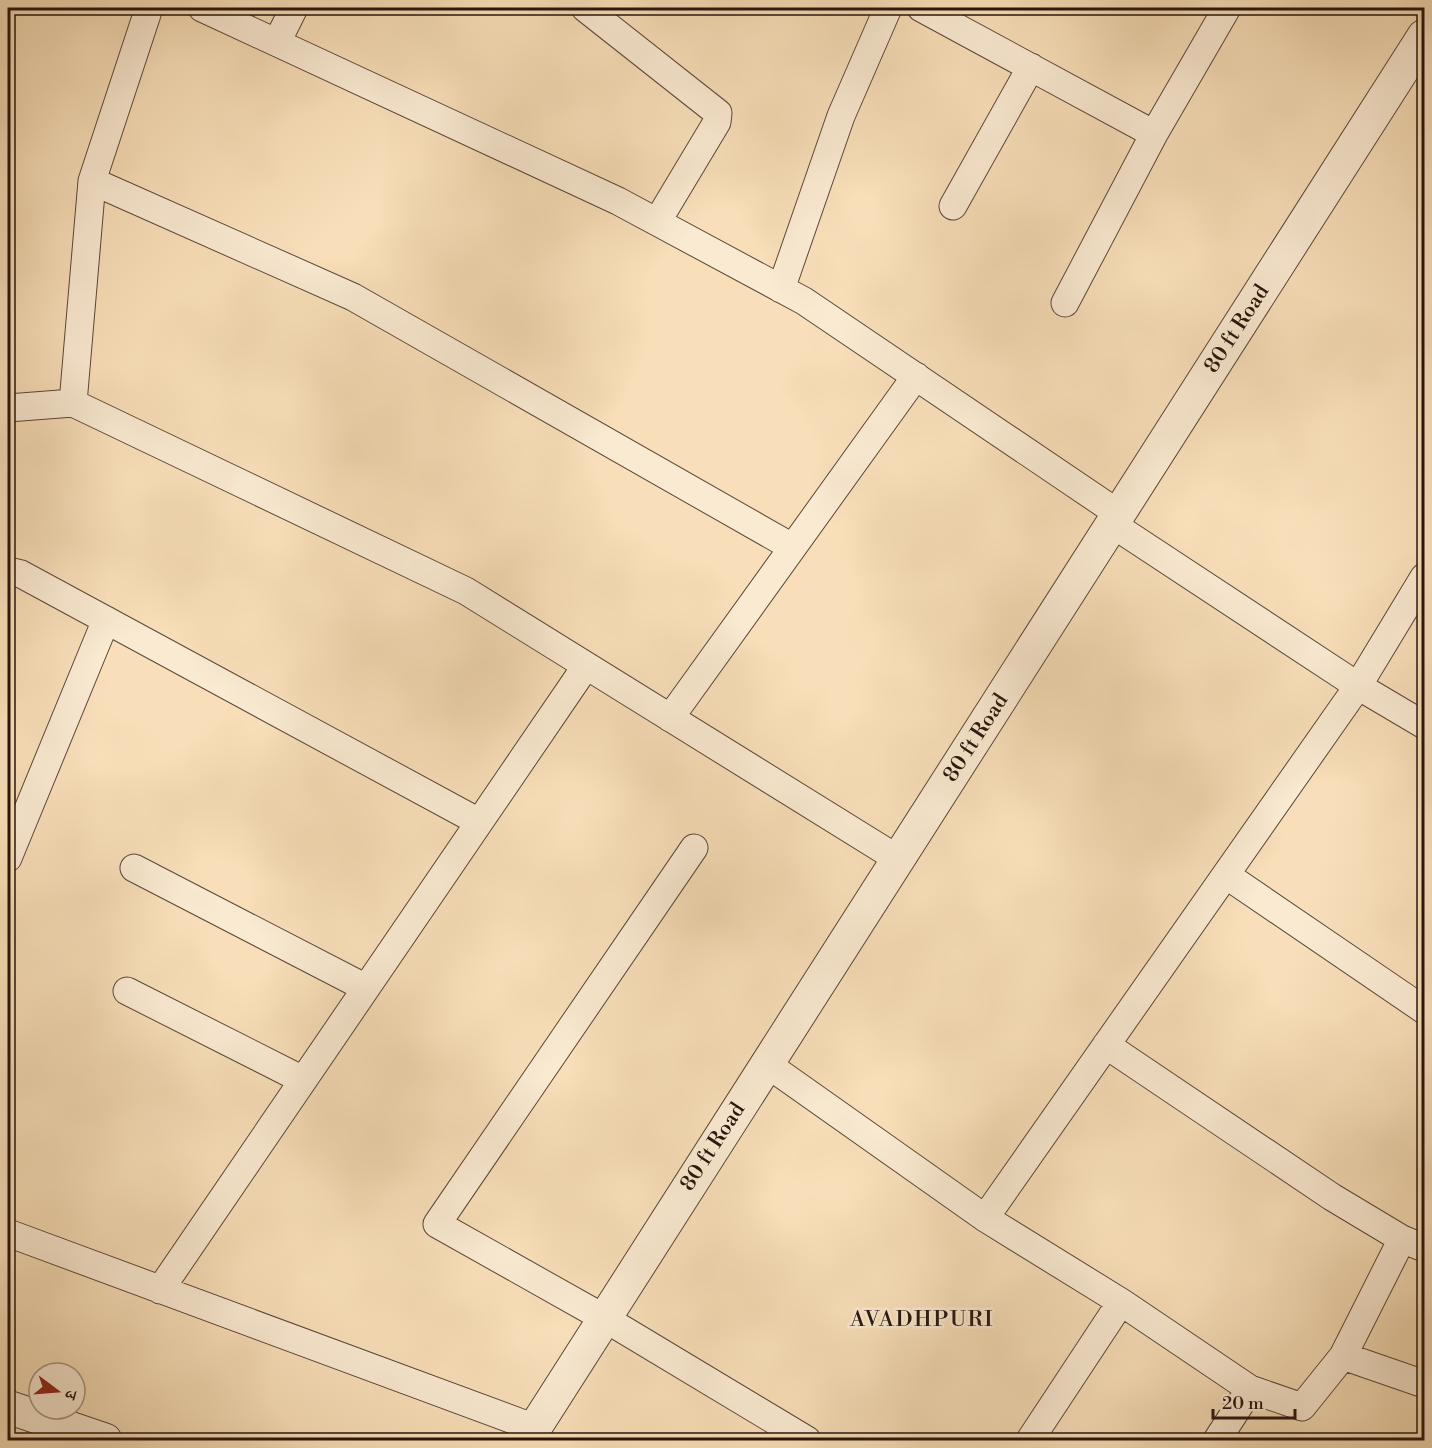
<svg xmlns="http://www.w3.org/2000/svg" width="1432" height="1448" font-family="'Libre Bodoni','Noto Serif Devanagari',serif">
	<rect width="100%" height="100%" fill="#f8dfb9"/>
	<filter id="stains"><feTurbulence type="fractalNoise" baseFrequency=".00333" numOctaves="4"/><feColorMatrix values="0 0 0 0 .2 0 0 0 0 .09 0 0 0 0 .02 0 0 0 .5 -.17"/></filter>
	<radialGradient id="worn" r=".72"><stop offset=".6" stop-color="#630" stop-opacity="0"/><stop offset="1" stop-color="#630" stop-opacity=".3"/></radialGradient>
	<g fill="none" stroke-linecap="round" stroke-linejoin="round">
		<defs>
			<path id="minor" d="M202 8 618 201 804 301 1119 514
				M585 8 718 113 717 122 657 222
				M921 8 1154 134
				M277 42 294 8
				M92 181 353 297 792 547
				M953 206 1031 67
				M781 289 841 116 888 8
				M1065 303 1154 134 1227 8
				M73 403 92 181 149 8
				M8 408 73 403 466 591 898 859
				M1112 524 1358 686 1424 725
				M8 571 21 574 479 822
				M670 718 916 376
				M694 848 437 1224 604 1318 807 1440
				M8 858 106 620
				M134 868 366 988
				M1226 875 1424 1010
				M127 991 303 1080
				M1106 1045 1332 1197 1402 1239 1424 1248
				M767 1064 985 1218 1121 1302 1250 1389 1217 1440
				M985 1218 1358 686 1424 577
				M8 1233 535 1428
				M1402 1239 1343 1356 1424 1384
				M160 1290 586 666
				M1250 1389 1302 1407 1343 1356
				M1030 1440 1121 1302"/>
			<path id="tertiary" d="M8 1407 105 1440
				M527 1440 1424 36"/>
		</defs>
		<use href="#minor" stroke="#5b4738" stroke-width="29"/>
		<use href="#tertiary" stroke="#5b4738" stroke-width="35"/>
		<use href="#minor" stroke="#faead2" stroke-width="27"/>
		<use href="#tertiary" stroke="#faead2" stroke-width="33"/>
	</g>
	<g text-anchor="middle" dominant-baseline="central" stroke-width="5" stroke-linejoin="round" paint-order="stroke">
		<g font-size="21" fill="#27140d" stroke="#faead2">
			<text transform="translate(1237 329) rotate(-57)">80 ft Road</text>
			<text transform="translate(976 738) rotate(-57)">80 ft Road</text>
			<text transform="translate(713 1147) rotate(-57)">80 ft Road</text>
		</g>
		<g font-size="22" letter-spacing="1.5" fill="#27140d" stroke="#faead2">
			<text x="922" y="1319">AVADHPURI</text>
		</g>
	</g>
	<rect width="1432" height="1448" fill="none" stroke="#f8dfb9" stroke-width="30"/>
	<rect x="9" y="9" width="1414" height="1430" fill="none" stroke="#27140d" stroke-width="3"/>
	<rect x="15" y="15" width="1402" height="1418" fill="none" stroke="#27140d" stroke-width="1.5"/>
	<g transform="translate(57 1391) rotate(106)"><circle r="28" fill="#faead2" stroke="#a69483" stroke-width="1.5"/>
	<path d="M0-4.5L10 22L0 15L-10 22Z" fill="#8f2418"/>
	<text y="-9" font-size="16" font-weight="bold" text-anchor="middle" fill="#27140d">उ</text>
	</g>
	<path d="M1213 1409v9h82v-9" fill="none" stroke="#27140d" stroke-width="3"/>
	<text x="1222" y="1409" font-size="18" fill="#27140d" stroke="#faead2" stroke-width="4.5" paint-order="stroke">20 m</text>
	<rect width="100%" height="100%" filter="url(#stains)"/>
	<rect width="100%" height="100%" fill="url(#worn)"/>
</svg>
